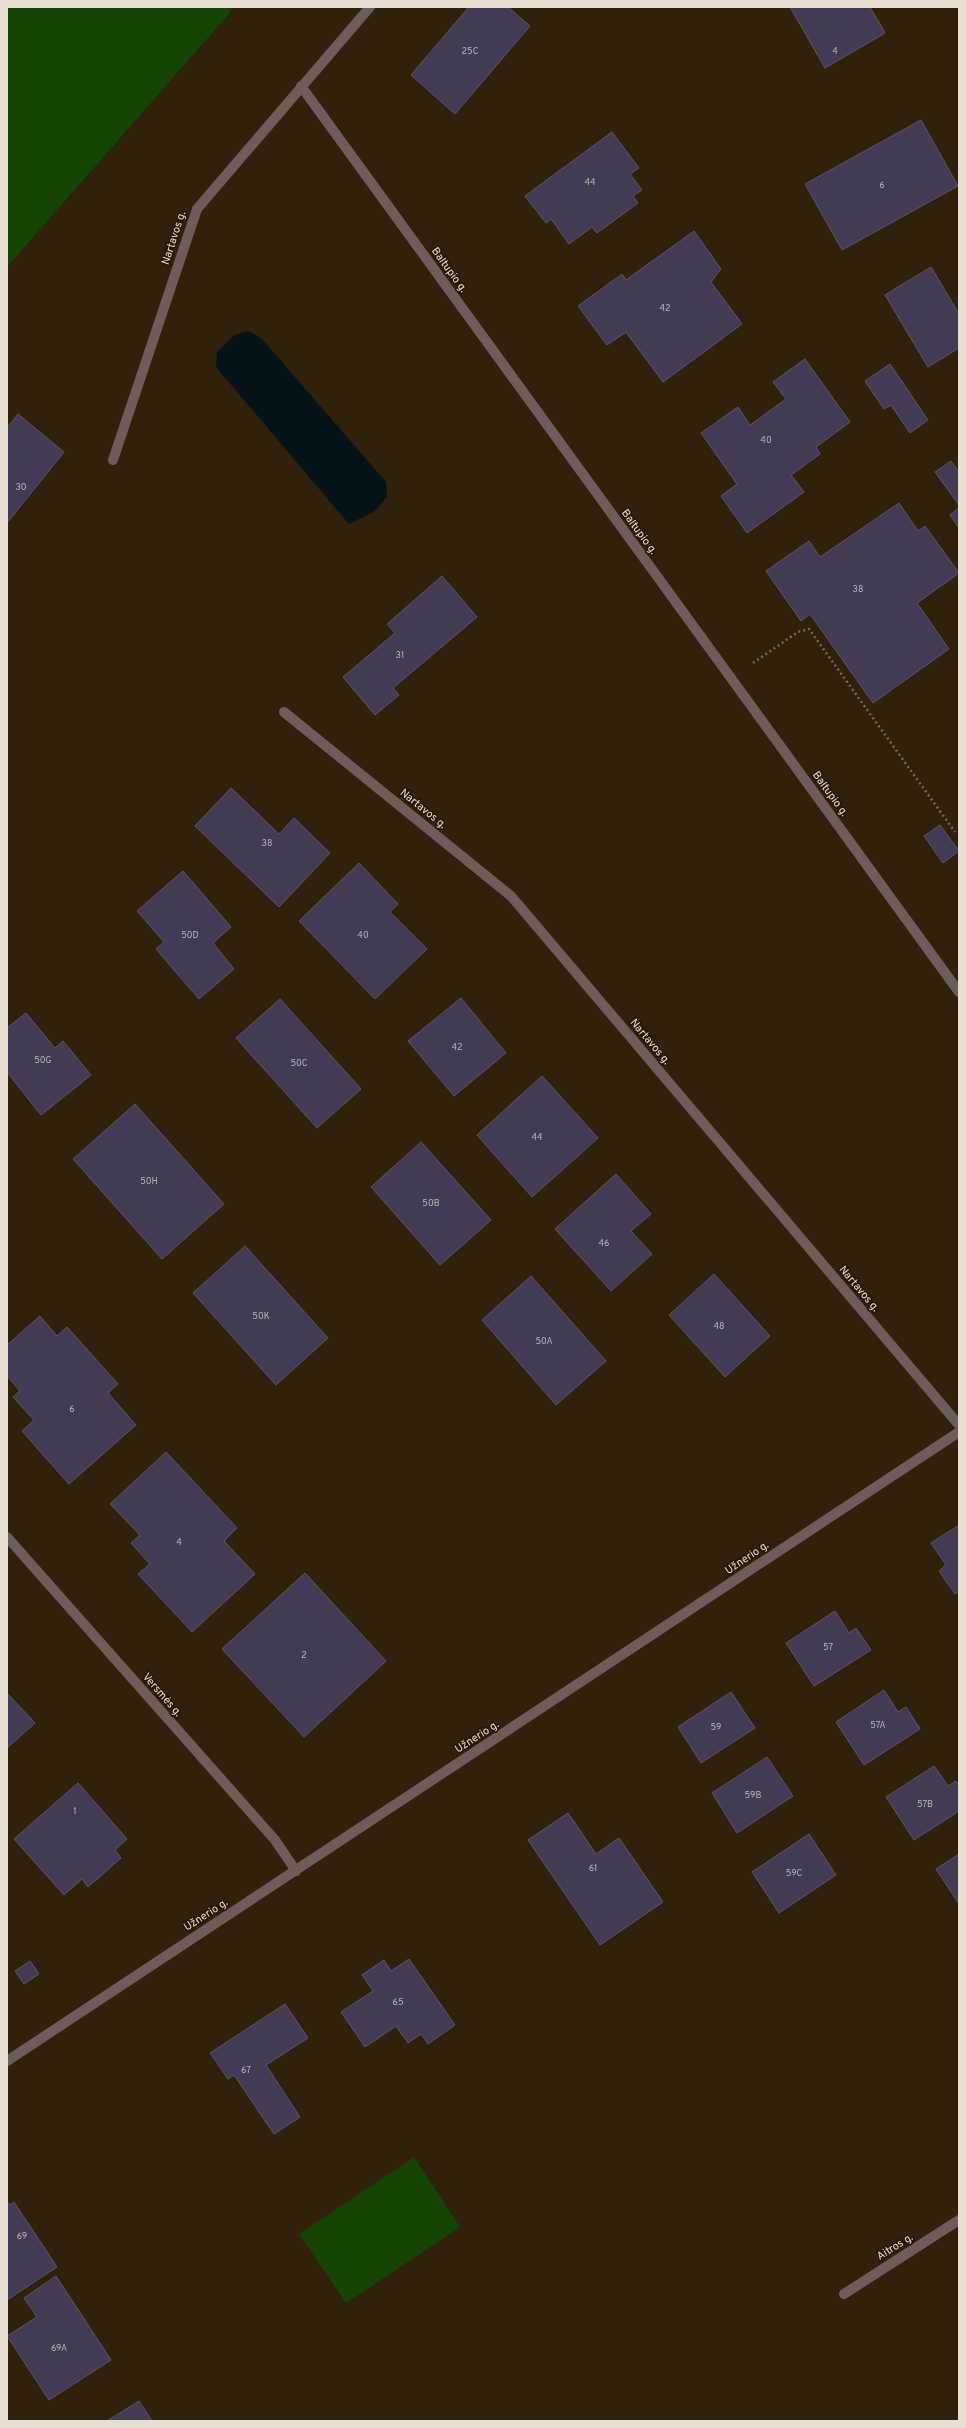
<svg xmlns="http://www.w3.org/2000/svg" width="966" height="2428" font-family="Overpass,sans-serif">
	<rect width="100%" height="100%" fill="#2f210a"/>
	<path fill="#154503" d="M7 7H233L228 15 7 267Z
		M414 2157 460 2227 346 2303 299 2234Z"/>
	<path fill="#041317" d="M249 331 262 339 386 482 387 497 375 511 349 524 216 367 217 352 234 335Z"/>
	<path fill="#423b53" stroke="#5b546e" d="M469 7H508L530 26 455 114 411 75Z
		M790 7H870L885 33 825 68Z
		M921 120 958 186 842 250 805 184Z
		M612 132 639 168 630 174 642 190 633 196 638 203 597 233 592 227 569 244 551 219 546 223 525 196Z
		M694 231 721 269 711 282 742 324 663 382 626 332 607 345 578 306 622 274 626 280Z
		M931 267 959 314V348L928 367 885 295Z
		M805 359 850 422 816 447 820 454 791 475 804 492 747 533 721 496 737 484 701 433 738 407 750 425 786 399 773 382Z
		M890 364 928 420 910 433 891 405 884 409 865 381Z
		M18 414 64 452 7 523V428Z
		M951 461 959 472V505L935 472Z
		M899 503 918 531 925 526 959 573 917 603 949 649 873 703 810 614 801 621 766 571 809 541 820 557Z
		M959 508V528L950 515Z
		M442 576 477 617 393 688 399 695 375 715 343 677 395 633 387 624Z
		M231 788 279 834 294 818 330 853 279 907 195 826Z
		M940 825 959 851 943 863 924 836Z
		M359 863 398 904 390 912 427 949 375 999 299 921Z
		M183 871 231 927 213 943 234 969 199 999 156 949 164 942 137 911Z
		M461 998 506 1053 454 1096 408 1041Z
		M280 999 361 1089 317 1128 236 1038Z
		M26 1013 55 1048 63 1041 91 1075 41 1115 7 1072V1028Z
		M542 1076 598 1138 532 1197 477 1135Z
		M135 1104 224 1204 162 1259 73 1159Z
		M421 1142 491 1220 440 1265 371 1187Z
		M616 1174 651 1214 631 1231 652 1254 611 1291 555 1229Z
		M245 1246 328 1338 276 1385 193 1293Z
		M714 1274 770 1336 725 1377 669 1315Z
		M531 1276 606 1361 556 1405 482 1320Z
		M40 1316 57 1336 67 1327 118 1384 108 1393 136 1425 69 1484 22 1431 34 1420 13 1397 20 1391 7 1376V1345Z
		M166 1452 237 1528 224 1541 255 1574 192 1632 138 1574 150 1564 131 1543 140 1535 110 1504Z
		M959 1525V1591L955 1594 939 1571 946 1565 931 1543Z
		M305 1573 386 1661 304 1737 222 1649Z
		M835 1611 849 1633 856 1628 871 1650 814 1686 786 1643Z
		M884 1690 898 1712 906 1707 920 1729 864 1765 836 1722Z
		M731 1692 755 1728 701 1763 678 1727Z
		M7 1693 35 1723 7 1748Z
		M767 1757 793 1796 737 1833 712 1793Z
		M934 1766 948 1786 956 1781 959 1785V1811L914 1840 886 1797Z
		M78 1783 127 1839 115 1850 121 1858 88 1887 82 1879 64 1895 14 1839Z
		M568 1813 596 1854 619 1838 663 1902 600 1945 528 1840Z
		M809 1834 836 1875 779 1913 752 1872Z
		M959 1854V1904L936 1869Z
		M409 1959 455 2025 428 2044 421 2034 408 2043 396 2026 365 2047 341 2012 373 1991 362 1975 384 1960 391 1971Z
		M30 1961 39 1974 24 1984 15 1971Z
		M285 2004 308 2038 266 2065 300 2117 274 2134 234 2075 228 2079 210 2053Z
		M7 2201 10 2205 14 2202 57 2267 7 2300Z
		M56 2276 111 2360 49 2400 7 2336 37 2317 24 2298Z
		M139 2401 152 2421H107Z"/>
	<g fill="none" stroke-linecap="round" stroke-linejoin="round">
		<path stroke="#786c59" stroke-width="2.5" stroke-dasharray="2 3" stroke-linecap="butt" d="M753 663 798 632 809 629 955 832"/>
		<path stroke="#6b5e5a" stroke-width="10" d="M301 86 959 992
			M113 460 197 209 370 7
			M284 712 511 896 959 1425
			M7 1537 275 1840 296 1871
			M7 2061 959 1432
			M844 2294 959 2220"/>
	</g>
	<g text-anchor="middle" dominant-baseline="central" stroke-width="3.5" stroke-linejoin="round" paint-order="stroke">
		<g font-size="9" fill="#beb5b2">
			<text x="470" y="51">25C</text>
			<text x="835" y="51">4</text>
			<text x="590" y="182">44</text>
			<text x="882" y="185">6</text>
			<text x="665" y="308">42</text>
			<text x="766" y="440">40</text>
			<text x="21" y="487">30</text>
			<text x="858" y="589">38</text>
			<text x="400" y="655">31</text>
			<text x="267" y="843">38</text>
			<text x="190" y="935">50D</text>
			<text x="363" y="935">40</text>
			<text x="457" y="1047">42</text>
			<text x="43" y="1060">50G</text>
			<text x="299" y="1063">50C</text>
			<text x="537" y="1137">44</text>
			<text x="149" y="1181">50H</text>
			<text x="431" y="1203">50B</text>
			<text x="604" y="1243">46</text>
			<text x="261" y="1316">50K</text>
			<text x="719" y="1326">48</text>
			<text x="544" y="1341">50A</text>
			<text x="72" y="1409">6</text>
			<text x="179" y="1542">4</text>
			<text x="828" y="1647">57</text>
			<text x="304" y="1655">2</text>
			<text x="878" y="1725">57A</text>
			<text x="716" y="1727">59</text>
			<text x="753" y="1795">59B</text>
			<text x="925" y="1804">57B</text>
			<text x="75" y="1811">1</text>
			<text x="593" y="1868">61</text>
			<text x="794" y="1873">59C</text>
			<text x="398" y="2002">65</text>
			<text x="246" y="2070">67</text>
			<text x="22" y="2236">69</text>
			<text x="59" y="2348">69A</text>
		</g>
		<g font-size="11" fill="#e8ded1" stroke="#251702">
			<text transform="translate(174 238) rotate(-72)">Nartavos g.</text>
			<text transform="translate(449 270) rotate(54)">Baltupio g.</text>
			<text transform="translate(639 532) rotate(54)">Baltupio g.</text>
			<text transform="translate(830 794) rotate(54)">Baltupio g.</text>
			<text transform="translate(423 809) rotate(39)">Nartavos g.</text>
			<text transform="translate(650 1042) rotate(50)">Nartavos g.</text>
			<text transform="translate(859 1289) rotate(50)">Nartavos g.</text>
			<text transform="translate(747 1558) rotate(-34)">Užnerio g.</text>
			<text transform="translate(162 1695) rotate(49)">Versmės g.</text>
			<text transform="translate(477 1737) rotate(-33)">Užnerio g.</text>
			<text transform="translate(206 1915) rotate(-33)">Užnerio g.</text>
			<text transform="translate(895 2247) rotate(-32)">Aitros g.</text>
		</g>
	</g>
	<rect width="966" height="2428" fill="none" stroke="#e8ded1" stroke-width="16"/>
</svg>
